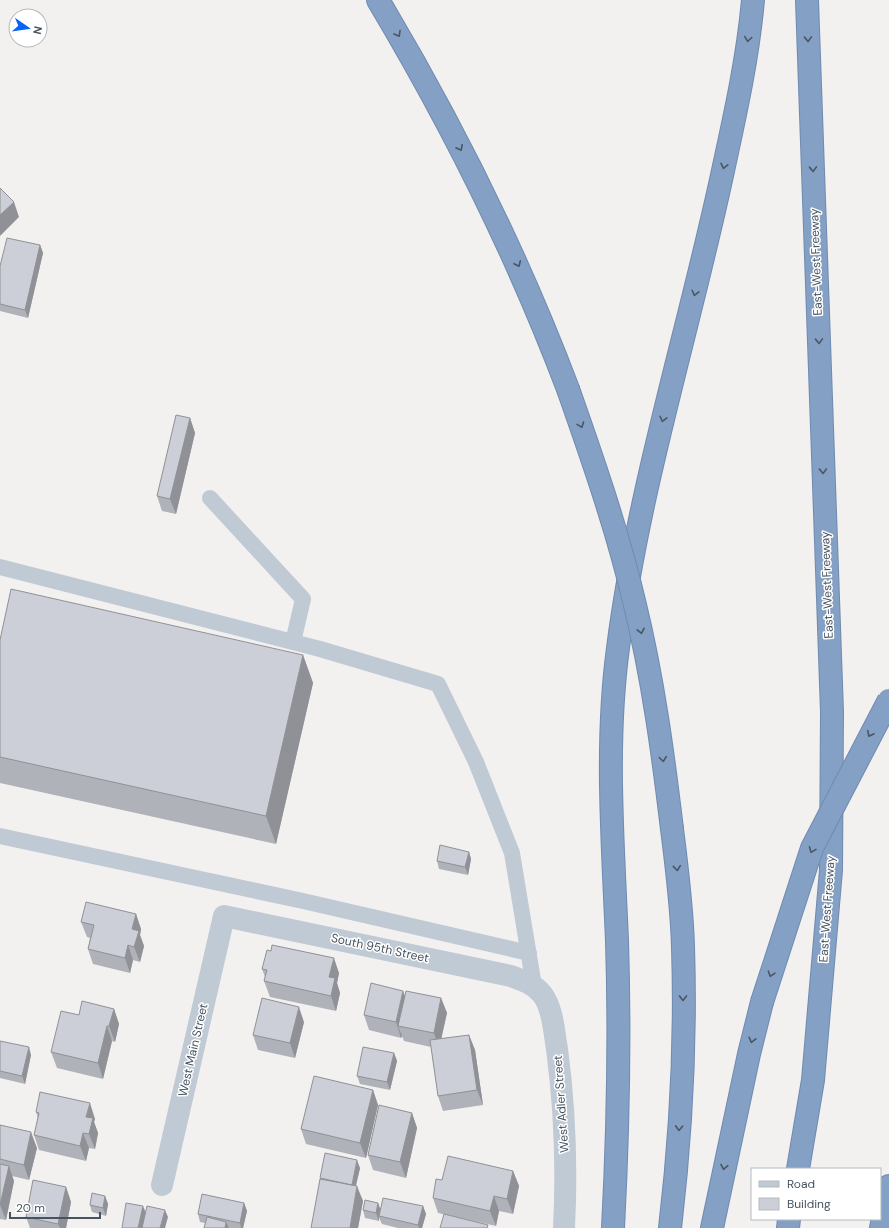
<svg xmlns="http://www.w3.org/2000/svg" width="889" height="1228" font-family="'DM Sans',sans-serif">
	<rect width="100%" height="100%" fill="#f3f1f0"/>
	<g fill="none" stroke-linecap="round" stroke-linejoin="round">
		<defs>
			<path id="motorway" d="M378 0C452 124 517 254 568 389
				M798 1169 813 1080 831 870 832 712 807 0
				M613 1228C618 1133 620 1036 617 941 613 843 605 745 618 648 639 484 690 327 724 166 736 111 748 56 753 0
				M670 1228C681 1135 686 1040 683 947 682 908 677 868 672 829
				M712 1228 749 1054 762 1002
				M788 1228 789 1219
				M881 1228 889 1186"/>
		</defs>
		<use href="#motorway" stroke="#6f8bb0" stroke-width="24"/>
		<path stroke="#c0cad4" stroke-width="16" d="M210 498 303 599 293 642
			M0 567 320 649 438 684 476 762 512 853 534 986
			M0 836 303 901 529 953"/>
		<path stroke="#c0cad4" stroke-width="22" d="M162 1185 224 916 511 976C522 980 534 984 542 994 553 1008 554 1032 557 1049 565 1109 567 1168 564 1228"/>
		<use href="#motorway" stroke="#84a0c4" stroke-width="22"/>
		<defs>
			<path id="motorway-bridge" d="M568 389C593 460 618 532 635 605 653 679 663 754 672 829
				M762 1002 812 848 889 700"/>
		</defs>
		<use href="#motorway-bridge" stroke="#6f8bb0" stroke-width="24" stroke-linecap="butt"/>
		<use href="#motorway-bridge" stroke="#84a0c4" stroke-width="22"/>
	</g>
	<path fill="#afb2b9" d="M40 245 43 253 28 318 0 311V266Z
		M190 418 195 433 176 514 162 511 157 496Z
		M0 640 303 655 313 683 276 844 0 783Z
		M469 852 471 859 468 875 439 869 437 861Z
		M136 914 141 929 140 935 144 946 140 962 133 960 130 973 93 964 88 949 90 938 87 937 81 922Z
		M271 951 339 973 337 983 340 993 336 1011 270 997 264 981 265 977 262 969Z
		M403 991 405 996 441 998 447 1013 441 1039 469 1035 475 1050 483 1105 443 1111 438 1096 431 1047 404 1041 402 1036 401 1038 369 1030 364 1015Z
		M114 1009 119 1024 115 1042 112 1041 103 1079 57 1068 51 1052 79 1015Z
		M304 1022 295 1058 258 1050 253 1035Z
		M0 1041 31 1055 25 1084 0 1078Z
		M394 1053 397 1061 390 1090 360 1084 357 1076Z
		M373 1090 378 1105 366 1158 306 1144 301 1129Z
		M36 1112 95 1119 94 1122 98 1133 95 1149 89 1148 86 1161 39 1150 34 1135 38 1118Z
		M412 1113 417 1128 406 1178 373 1170 368 1155Z
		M0 1125 37 1148 29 1180 12 1176 14 1181 6 1220 0 1219Z
		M360 1168 356 1186 363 1201 358 1228H311L320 1179V1178Z
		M513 1171 519 1186 513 1214 499 1211 496 1226 438 1213 433 1198 442 1180Z
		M66 1187 71 1202 66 1228H30L26 1217Z
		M105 1196 108 1204 106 1216 92 1212 90 1205Z
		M244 1203 247 1211 243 1228H204L205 1223 200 1222 198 1214Z
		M378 1203 380 1209 423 1206 426 1214 422 1228H398L382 1224 379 1218V1221L365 1218 363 1210Z"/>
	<path fill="#8f9196" d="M14 202 19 217 0 236V215Z
		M40 245 43 253 28 318 25 310Z
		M190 418 195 433 176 514 170 499Z
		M303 655 313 683 276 844 266 816Z
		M469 852 471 859 468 875 465 867Z
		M136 914 141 929 140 935 144 946 140 962 134 947 132 929Z
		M128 945 133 960 130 973 125 958Z
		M334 958 339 973 337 983 340 993 336 1011 331 996 329 977Z
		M403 991 408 1006 398 1026 402 1036 401 1038 396 1022Z
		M441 998 447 1013 439 1049 434 1033Z
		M299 1007 304 1022 295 1058 290 1043Z
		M114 1009 119 1024 115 1042 109 1026Z
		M107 1026 112 1041 103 1079 98 1063Z
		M469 1035 475 1050 483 1105 477 1090Z
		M29 1047 31 1055 25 1084 22 1076Z
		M394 1053 397 1061 390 1090 387 1082Z
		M373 1090 378 1105 366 1158 360 1143Z
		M90 1103 95 1119 94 1122 98 1133 95 1149 89 1134 86 1117Z
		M412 1113 417 1128 406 1178 400 1162Z
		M31 1132 37 1148 29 1180 24 1165Z
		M83 1133 89 1148 86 1161 80 1146Z
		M357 1160 360 1168 354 1193 352 1185Z
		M9 1166 14 1181 6 1220 0 1205Z
		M513 1171 519 1186 513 1214 507 1199Z
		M357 1186 363 1201 358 1228H350Z
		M66 1187 71 1202 66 1228H60L58 1224Z
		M105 1196 108 1204 106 1216 103 1208Z
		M494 1196 499 1211 496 1226 490 1211Z
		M244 1203 247 1211 243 1228H241L240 1223Z
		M378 1203 381 1211 379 1216V1221L376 1213Z
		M143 1206 146 1213 143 1228H138Z
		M423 1206 426 1214 422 1228H419L418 1225Z
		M165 1210 168 1217 165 1228H160Z
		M226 1222 229 1228H225Z"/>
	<path fill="#cccfd7" stroke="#8f9196" d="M0 188 14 202 0 215Z
		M7 238 40 245 25 310 0 304V266Z
		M176 415 190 418 170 499 157 496Z
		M11 589 303 655 266 816 0 757V640Z
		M440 845 469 852 465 867 437 861Z
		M86 902 136 914 132 929 139 931 134 947 128 945 125 958 88 949 94 925 81 922Z
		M272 945 334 958 329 977 335 978 331 996 264 981 267 970 262 969 267 950 271 951Z
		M371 983 403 991 396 1022 364 1015Z
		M406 991 441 998 434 1033 398 1026Z
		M262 998 299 1007 290 1043 253 1035Z
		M82 1001 114 1009 109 1026H107L98 1063 51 1052 61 1011 79 1015Z
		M469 1035 477 1090 438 1096 430 1040Z
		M0 1041 29 1047 22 1076 0 1071Z
		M363 1047 394 1053 387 1082 357 1076Z
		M314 1076 373 1090 360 1143 301 1129Z
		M40 1092 90 1103 86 1117 93 1118 89 1134 83 1133 80 1146 34 1135 39 1113 36 1112Z
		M379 1105 412 1113 400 1162 368 1155Z
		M0 1125 31 1132 24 1165 0 1159Z
		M325 1153 357 1160 352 1185 320 1178Z
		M448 1156 513 1171 507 1199 494 1196 490 1211 433 1198 436 1179 442 1180Z
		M0 1164 9 1166 0 1205Z
		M320 1179 357 1186 350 1228H311Z
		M33 1180 66 1187 58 1224 26 1217Z
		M92 1193 105 1196 103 1208 90 1205Z
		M202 1194 244 1203 240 1223 198 1214Z
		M383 1198 423 1206 418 1225 379 1216Z
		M365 1200 378 1203 376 1213 363 1210Z
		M126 1203 143 1206 138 1228H122Z
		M147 1206 165 1210 160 1228H142Z
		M444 1214 488 1225 487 1228H440Z
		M207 1217 226 1222 225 1228H204Z"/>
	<defs><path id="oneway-chevron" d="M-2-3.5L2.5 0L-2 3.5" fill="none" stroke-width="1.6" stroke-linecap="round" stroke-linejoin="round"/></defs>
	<g stroke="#495765">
		<use href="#oneway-chevron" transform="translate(398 34) rotate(60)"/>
		<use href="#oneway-chevron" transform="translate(748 39) rotate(98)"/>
		<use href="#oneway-chevron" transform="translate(808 39) rotate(88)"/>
		<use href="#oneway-chevron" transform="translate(460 148) rotate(63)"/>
		<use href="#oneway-chevron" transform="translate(724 166) rotate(102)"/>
		<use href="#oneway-chevron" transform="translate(813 169) rotate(88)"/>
		<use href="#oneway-chevron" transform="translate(518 264) rotate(65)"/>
		<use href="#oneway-chevron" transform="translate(695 293) rotate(104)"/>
		<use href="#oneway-chevron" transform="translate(819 341) rotate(88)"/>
		<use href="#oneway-chevron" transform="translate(663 419) rotate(104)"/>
		<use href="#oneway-chevron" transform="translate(581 425) rotate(70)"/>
		<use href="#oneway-chevron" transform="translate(823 471) rotate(88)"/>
		<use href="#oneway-chevron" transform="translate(641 631) rotate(78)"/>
		<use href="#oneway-chevron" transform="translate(870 734) rotate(117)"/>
		<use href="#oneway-chevron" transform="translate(663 759) rotate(82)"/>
		<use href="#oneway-chevron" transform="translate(812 850) rotate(111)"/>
		<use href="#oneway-chevron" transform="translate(677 868) rotate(84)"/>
		<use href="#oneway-chevron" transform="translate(771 974) rotate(108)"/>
		<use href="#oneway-chevron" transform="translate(683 998) rotate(90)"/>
		<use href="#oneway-chevron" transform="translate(752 1040) rotate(104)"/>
		<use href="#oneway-chevron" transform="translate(679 1128) rotate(93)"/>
		<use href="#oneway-chevron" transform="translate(724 1167) rotate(101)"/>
	</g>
	<g text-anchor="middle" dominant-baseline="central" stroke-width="3" stroke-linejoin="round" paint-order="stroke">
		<g font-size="12" fill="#465360" stroke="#fff">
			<text transform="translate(816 262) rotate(-92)">East-West Freeway</text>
			<text transform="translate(827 585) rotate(-92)">East-West Freeway</text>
			<text transform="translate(827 909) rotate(-86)">East-West Freeway</text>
			<text transform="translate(380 948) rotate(12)">South 95th Street</text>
			<text transform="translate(193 1050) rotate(-77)">West Main Street</text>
			<text transform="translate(561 1104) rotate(-94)">West Adler Street</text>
		</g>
	</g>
	<rect x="751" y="1168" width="130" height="52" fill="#ffffff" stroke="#b5babf"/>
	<rect x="759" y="1181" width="20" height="6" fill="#c0cad4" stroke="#b5babf"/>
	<text x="787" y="1188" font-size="12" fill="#465360">Road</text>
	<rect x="759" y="1198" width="20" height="12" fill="#cccfd7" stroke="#b5babf"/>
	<text x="787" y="1208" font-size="12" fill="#465360">Building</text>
	<g transform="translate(28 28) rotate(103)"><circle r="19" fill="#ffffff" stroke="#b5babf"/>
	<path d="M0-3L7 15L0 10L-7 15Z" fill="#0765f6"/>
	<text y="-6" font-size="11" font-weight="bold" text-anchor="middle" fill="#465360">N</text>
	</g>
	<path d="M10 1212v6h90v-6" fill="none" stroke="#465360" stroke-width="2"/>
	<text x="16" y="1212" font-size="12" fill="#465360" stroke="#ffffff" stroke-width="3" paint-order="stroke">20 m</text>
</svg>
